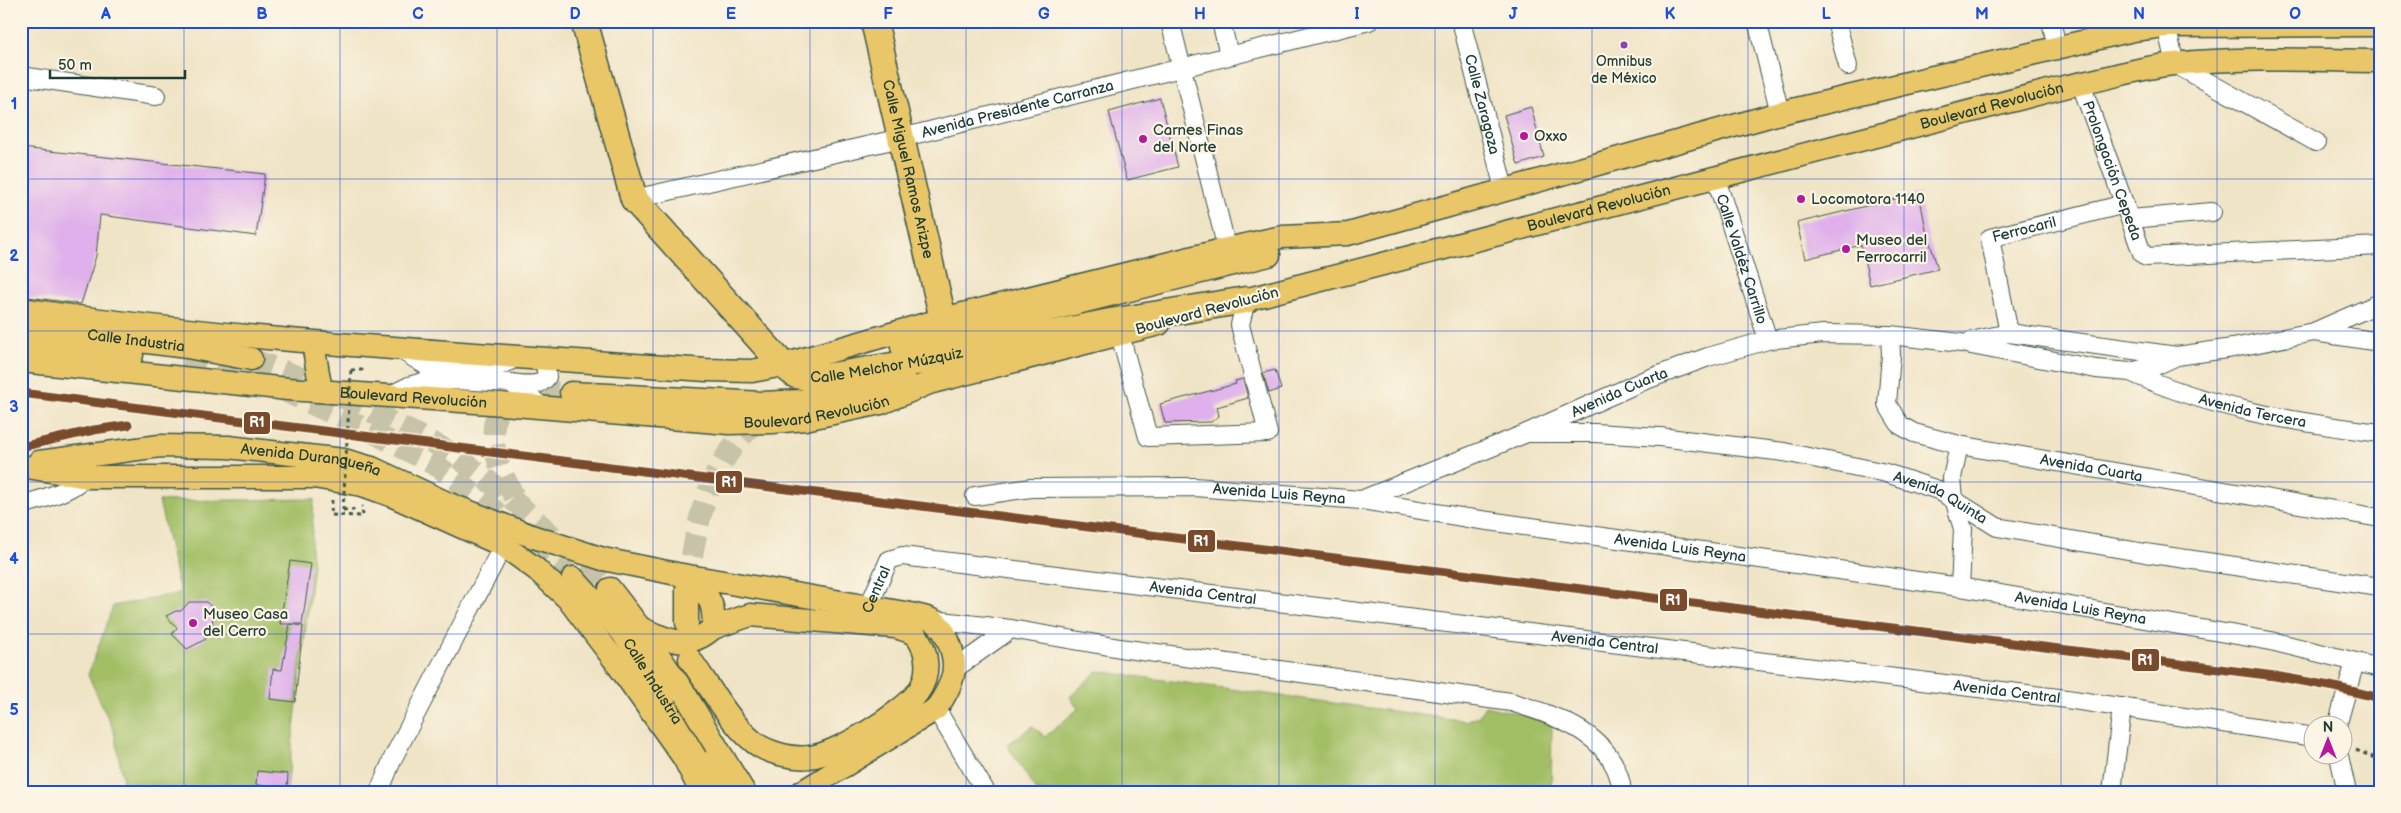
<svg xmlns="http://www.w3.org/2000/svg" width="2401" height="813" font-family="'Balsamiq Sans',sans-serif">
	<rect width="100%" height="100%" fill="#fcf5e5"/>
	<filter id="ink" filterUnits="userSpaceOnUse"><feTurbulence type="fractalNoise" baseFrequency=".02" numOctaves="2"/><feDisplacementMap in="SourceGraphic" scale="10" xChannelSelector="R" yChannelSelector="G"/><feConvolveMatrix kernelMatrix="1 2 1 2 8 2 1 2 1" color-interpolation-filters="sRGB"/></filter>
	<filter id="wash" filterUnits="userSpaceOnUse"><feTurbulence type="fractalNoise" baseFrequency=".0096" numOctaves="4" result="noise"/><feDisplacementMap in="SourceGraphic" scale="20" xChannelSelector="R" yChannelSelector="G"/><feGaussianBlur stdDeviation="1.12" result="paint"/><feColorMatrix in="noise" values="0 0 0 0 0 0 0 0 0 0 0 0 0 0 0 0 0 1.4 0 .05"/><feComposite in="paint" operator="in"/></filter>
	<g filter="url(#wash)">
		<rect width="100%" height="100%" fill="#f0e4c6"/>
		<path fill="#a3bf66" stroke="#617e4d" d="M314 499 311 550 313 564 287 789 226 784 183 792H125L114 731 88 675 113 606 180 593 159 501Z
			M1097 671 1466 721 1479 716 1485 706 1552 721 1551 792H1037L1007 745 1033 726 1045 737 1078 709 1070 697Z"/>
		<g id="blocks">
			<path fill="#dfb0eb" d="M1160 98 1178 167 1127 180 1109 112Z
				M1531 107 1544 157 1518 165 1504 115Z
				M21 148 265 174 256 236 100 215 96 256 81 304 21 296Z
				M1919 193 1926 230 1938 269 1870 285 1861 245 1805 259 1797 223Z
				M1275 370 1281 389 1269 393 1263 373Z
				M1243 379 1248 398 1217 407 1219 416 1211 422 1165 423 1160 404 1236 384 1235 381Z
				M290 561 311 564 302 624H280Z
				M189 602H206L212 607 213 626 204 636 206 639 187 649 172 634 177 628 166 616 176 611H181Z
				M290 624 303 626 295 702 270 699 273 669 282 670Z
				M257 771 288 774 287 789 256 785Z"/>
		</g>
	</g>
	<g filter="url(#ink)">
		<use href="#blocks" fill-opacity="0" stroke="#3e564a" stroke-width="1"/>
		<g fill="none" stroke-linecap="round" stroke-linejoin="round">
			<path stroke="#c6c3a9" stroke-width="22" stroke-dasharray="22 11" stroke-linecap="butt" d="M251 359 312 382 451 452 518 504 610 589
				M183 362 250 378
				M280 389 372 432 439 467 514 526 573 578
				M514 496C495 463 473 406 529 394 542 391 557 393 571 393
				M687 589C696 523 708 454 768 414"/>
			<defs>
				<g id="minor">
					<path d="M1170 21 1227 249"/>
					<path d="M1221 21 1229 55"/>
					<path id="s1" d="M1461 21 1504 189"/>
					<path d="M1757 21 1780 113"/>
					<path d="M1836 21 1848 66"/>
					<path d="M2051 21 2057 47"/>
					<path d="M2165 21 2175 64 2316 142"/>
					<path d="M21 76 156 96"/>
					<path id="s2" d="M2081 84 2142 253 2146 257 2380 246"/>
					<path id="s3" d="M1716 179 1768 340"/>
					<path id="s4" d="M634 199 901 138 1369 21"/>
					<path d="M2130 219 2212 212"/>
					<path d="M2314 332 2380 342"/>
					<path id="s5" d="M2009 333 1990 238 2125 204"/>
					<path d="M1120 335 1148 437 1268 433 1240 325 1246 300"/>
					<path id="s6" d="M1890 335 1891 355 1887 404 1900 425 1914 433 1959 445 2380 518"/>
					<path d="M1971 341 2009 333 2177 356 2233 348 2314 332 2380 303"/>
					<path d="M399 349 427 366 489 368 504 364 516 358"/>
					<path id="s7" d="M2130 372C2209 408 2293 422 2380 433"/>
					<path d="M511 383C523 384 540 388 547 377L544 358"/>
					<path d="M391 395 409 386 427 381 457 380 511 383 543 407"/>
					<path id="s8" d="M1527 433H1595L1660 437 1784 452 1886 473 1938 490 1997 527 2145 553 2380 587"/>
					<path d="M1959 445 1952 478 1954 499 1963 529 1960 587"/>
					<path id="s9" d="M975 496 1031 488 1194 487 1361 500 1467 518 1960 587 2271 641 2380 668"/>
					<path id="s10" d="M1361 500 1527 433 1643 381 1708 357 1768 340 1823 334 1890 335 1961 343 2096 369 2130 372 2155 366 2177 356"/>
					<path d="M21 505C40 500 80 490 88 471"/>
					<path id="s11" d="M864 617 889 560 902 556 2067 699 2314 737"/>
					<path d="M933 620 1011 629 1120 648 1511 702C1557 716 1617 736 1622 792"/>
					<path d="M956 668 1011 629"/>
					<path d="M936 709 986 792"/>
					<path d="M2337 726 2355 662"/>
					<path d="M2339 756 2347 792"/>
					<path d="M379 792 393 758 509 534"/>
					<path d="M2112 792 2122 707"/>
				</g>
				<g id="major">
					<path id="s12" d="M1229 304 2068 86C2103 80 2137 68 2173 64 2240 57 2312 60 2380 61"/>
					<path d="M21 309C248 343 477 353 706 370L752 371 783 365 943 319 1227 249 1282 237 1348 234 1780 113 2133 30 2166 26 2380 25"/>
					<path id="s13" d="M21 326 187 347 251 359"/>
					<path d="M21 342 132 355"/>
					<path d="M313 343 321 391"/>
					<path d="M902 347 1269 255"/>
					<path id="s14" d="M21 361 288 389 490 403 729 423 773 422 805 419 881 403 929 383 1159 324"/>
					<path d="M571 393 763 403 800 401 842 395 871 388 909 385"/>
					<path id="s15" d="M39 462 160 446 228 447 344 460 372 468 449 504 534 537"/>
					<path d="M21 466 86 477H313L362 485 393 496 504 546 536 569 568 599 613 658 684 758 701 792"/>
					<path d="M603 559 677 574 911 614C918 616 928 617 934 621 940 625 945 633 948 640 960 667 953 685 936 709L802 792"/>
					<path id="s16" d="M573 578 622 632 722 792"/>
					<path d="M610 589 640 628 685 694"/>
					<path d="M687 623V589"/>
					<path d="M640 628C667 640 688 651 713 628 716 602 706 589 685 578"/>
					<path d="M690 659C708 684 735 732 761 747 774 754 795 759 809 757 835 755 903 713 918 692 930 676 929 651 916 636 911 631 901 629 895 627L750 615 713 628"/>
					<path d="M716 746 744 792"/>
				</g>
				<g id="highway">
					<path id="s17" d="M584 21 634 199 783 365 796 375 806 377H826L916 362 1110 322 1246 300"/>
					<path id="s18" d="M874 21 943 319"/>
				</g>
			</defs>
			<use href="#minor" stroke="#3e564a" stroke-width="20"/>
			<use href="#major" stroke="#3e564a" stroke-width="25"/>
			<use href="#highway" stroke="#3e564a" stroke-width="29"/>
			<path stroke="#3e564a" stroke-width="3" stroke-dasharray="4 4" stroke-linecap="butt" d="M351 370H362V375
				M332 500 331 515 363 516 362 506
				M343 510H353V504
				M2356 750 2380 760"/>
			<use href="#minor" stroke="#fff" stroke-width="18"/>
			<use href="#major" stroke="#e9c769" stroke-width="22"/>
			<use href="#highway" stroke="#e9c769" stroke-width="26"/>
			<defs>
				<path id="major-bridge" d="M534 537 603 559
					M685 694 716 746"/>
			</defs>
			<use href="#major-bridge" stroke="#3e564a" stroke-width="25" stroke-linecap="butt"/>
			<path stroke="#3e564a" stroke-width="3" stroke-dasharray="4 4" stroke-linecap="butt" d="M343 510 351 370"/>
			<use href="#major-bridge" stroke="#e9c769" stroke-width="22"/>
			<defs>
				<path id="rail-1" d="M21 393 2275 676 2330 686 2380 698
					M21 447 94 430 128 425"/>
			</defs>
			<use href="#rail-1" stroke="#fcf5e5" stroke-width="12"/>
			<use href="#rail-1" stroke="#7a4b2a" stroke-width="9"/>
		</g>
	</g>
	<path fill="none" stroke="#1d4ed8" stroke-width="1" stroke-opacity="0.55" d="M184 21V792M340 21V792M497 21V792M653 21V792M810 21V792M966 21V792M1122 21V792M1279 21V792M1435 21V792M1592 21V792M1748 21V792M1904 21V792M2061 21V792M2217 21V792M21 179H2380M21 331H2380M21 482H2380M21 634H2380"/>
	<circle fill="#8e44ad" stroke="#fcf5e5" stroke-width="2" cx="1624" cy="45" r="4.5"/>
	<g fill="#b5179e" stroke="#fcf5e5" stroke-width="2">
		<circle cx="1524" cy="136" r="5"/>
		<circle cx="1143" cy="139" r="5"/>
		<circle cx="1801" cy="199" r="5"/>
		<circle cx="1846" cy="249" r="5"/>
		<circle cx="193" cy="623" r="5"/>
	</g>
	<g text-anchor="middle" dominant-baseline="central" stroke-width="4.5" stroke-linejoin="round" paint-order="stroke">
		<g font-size="14" fill="#1f3d34" stroke="#fcf5e5">
			<text x="1624" y="61">Omnibus<tspan x="1624" dy="17">de México</tspan></text>
		</g>
		<g font-size="15" fill="#1f3d34" stroke="#fcf5e5">
			<text stroke="none"><textPath href="#s1" startOffset="86">Calle Zaragoza</textPath></text>
			<text stroke="none"><textPath href="#s12" startOffset="788">Boulevard Revolución</textPath></text>
			<text stroke="none"><textPath href="#s4" startOffset="394">Avenida Presidente Carranza</textPath></text>
			<text stroke="none"><textPath href="#s18" startOffset="152">Calle Miguel Ramos Arizpe</textPath></text>
			<text stroke="none"><textPath href="#s2" startOffset="92">Prolongación Cepeda</textPath></text>
			<text stroke="none"><textPath href="#s12" startOffset="382">Boulevard Revolución</textPath></text>
			<text stroke="none"><textPath href="#s5" startOffset="132">Ferrocaril</textPath></text>
			<text stroke="none"><textPath href="#s3" startOffset="84">Calle Valdéz Carrillo</textPath></text>
			<text transform="translate(1207 311) rotate(-15)">Boulevard Revolución</text>
			<text stroke="none"><textPath href="#s13" startOffset="116">Calle Industria</textPath></text>
			<text stroke="none"><textPath href="#s17" startOffset="516">Calle Melchor Múzquiz</textPath></text>
			<text stroke="none"><textPath href="#s10" startOffset="280">Avenida Cuarta</textPath></text>
			<text stroke="none"><textPath href="#s14" startOffset="394">Boulevard Revolución</textPath></text>
			<text stroke="none"><textPath href="#s14" startOffset="799">Boulevard Revolución</textPath></text>
			<text stroke="none"><textPath href="#s7" startOffset="129">Avenida Tercera</textPath></text>
			<text stroke="none"><textPath href="#s15" startOffset="274">Avenida Durangueña</textPath></text>
			<text stroke="none"><textPath href="#s6" startOffset="291">Avenida Cuarta</textPath></text>
			<text stroke="none"><textPath href="#s9" startOffset="305">Avenida Luis Reyna</textPath></text>
			<text stroke="none"><textPath href="#s8" startOffset="422">Avenida Quinta</textPath></text>
			<text stroke="none"><textPath href="#s9" startOffset="710">Avenida Luis Reyna</textPath></text>
			<text stroke="none"><textPath href="#s11" startOffset="30">Central</textPath></text>
			<text stroke="none"><textPath href="#s11" startOffset="379">Avenida Central</textPath></text>
			<text stroke="none"><textPath href="#s9" startOffset="1115">Avenida Luis Reyna</textPath></text>
			<text stroke="none"><textPath href="#s11" startOffset="784">Avenida Central</textPath></text>
			<text stroke="none"><textPath href="#s16" startOffset="131">Calle Industria</textPath></text>
			<text stroke="none"><textPath href="#s11" startOffset="1189">Avenida Central</textPath></text>
		</g>
		<g font-size="15" fill="#1f3d34" stroke="#fcf5e5" text-anchor="start">
			<text x="1153" y="130">Carnes Finas<tspan x="1153" dy="17">del Norte</tspan></text>
			<text x="1534" y="136">Oxxo</text>
			<text x="1811" y="199">Locomotora 1140</text>
			<text x="1856" y="240">Museo del<tspan x="1856" dy="17">Ferrocarril</tspan></text>
			<text x="203" y="614">Museo Casa<tspan x="203" dy="17">del Cerro</tspan></text>
		</g>
	</g>
	<g stroke="#fcf5e5" stroke-width="2">
		<rect x="243" y="411" width="28" height="24" rx="5" fill="#7a4b2a"/>
		<rect x="715" y="470" width="28" height="24" rx="5" fill="#7a4b2a"/>
		<rect x="1187" y="529" width="29" height="24" rx="5" fill="#7a4b2a"/>
		<rect x="1659" y="588" width="29" height="24" rx="5" fill="#7a4b2a"/>
		<rect x="2131" y="648" width="29" height="24" rx="5" fill="#7a4b2a"/>
	</g>
	<g font-size="14" text-anchor="middle" font-weight="bold" fill="#fff">
		<text x="257" y="427">R1</text>
		<text x="729" y="487">R1</text>
		<text x="1201" y="546">R1</text>
		<text x="1673" y="605">R1</text>
		<text x="2145" y="665">R1</text>
	</g>
	<rect width="2401" height="813" fill="none" stroke="#fcf5e5" stroke-width="55"/>
	<g transform="translate(2328 740)"><circle r="24" fill="#fcf5e5" stroke="#a4ab9e"/>
	<path d="M0-4L9 19L0 12L-9 19Z" fill="#b5179e"/>
	<text y="-8" font-size="14" font-weight="bold" text-anchor="middle" fill="#1f3d34">N</text>
	</g>
	<path d="M50 70v8h135v-8" fill="none" stroke="#1f3d34" stroke-width="2.5"/>
	<text x="58" y="70" font-size="15" fill="#1f3d34" stroke="#fcf5e5" stroke-width="4" paint-order="stroke">50 m</text>
	<rect x="28" y="28" width="2346" height="758" fill="none" stroke="#1d4ed8" stroke-width="2"/>
	<g font-size="16" text-anchor="middle" font-weight="bold" fill="#1d4ed8">
		<text x="106" y="19">A</text>
		<text x="262" y="19">B</text>
		<text x="418" y="19">C</text>
		<text x="575" y="19">D</text>
		<text x="731" y="19">E</text>
		<text x="888" y="19">F</text>
		<text x="1044" y="19">G</text>
		<text x="1200" y="19">H</text>
		<text x="1357" y="19">I</text>
		<text x="1513" y="19">J</text>
		<text x="1670" y="19">K</text>
		<text x="1826" y="19">L</text>
		<text x="1982" y="19">M</text>
		<text x="2139" y="19">N</text>
		<text x="2295" y="19">O</text>
		<text x="14" y="109">1</text>
		<text x="14" y="261">2</text>
		<text x="14" y="412">3</text>
		<text x="14" y="564">4</text>
		<text x="14" y="715">5</text>
	</g>
</svg>
